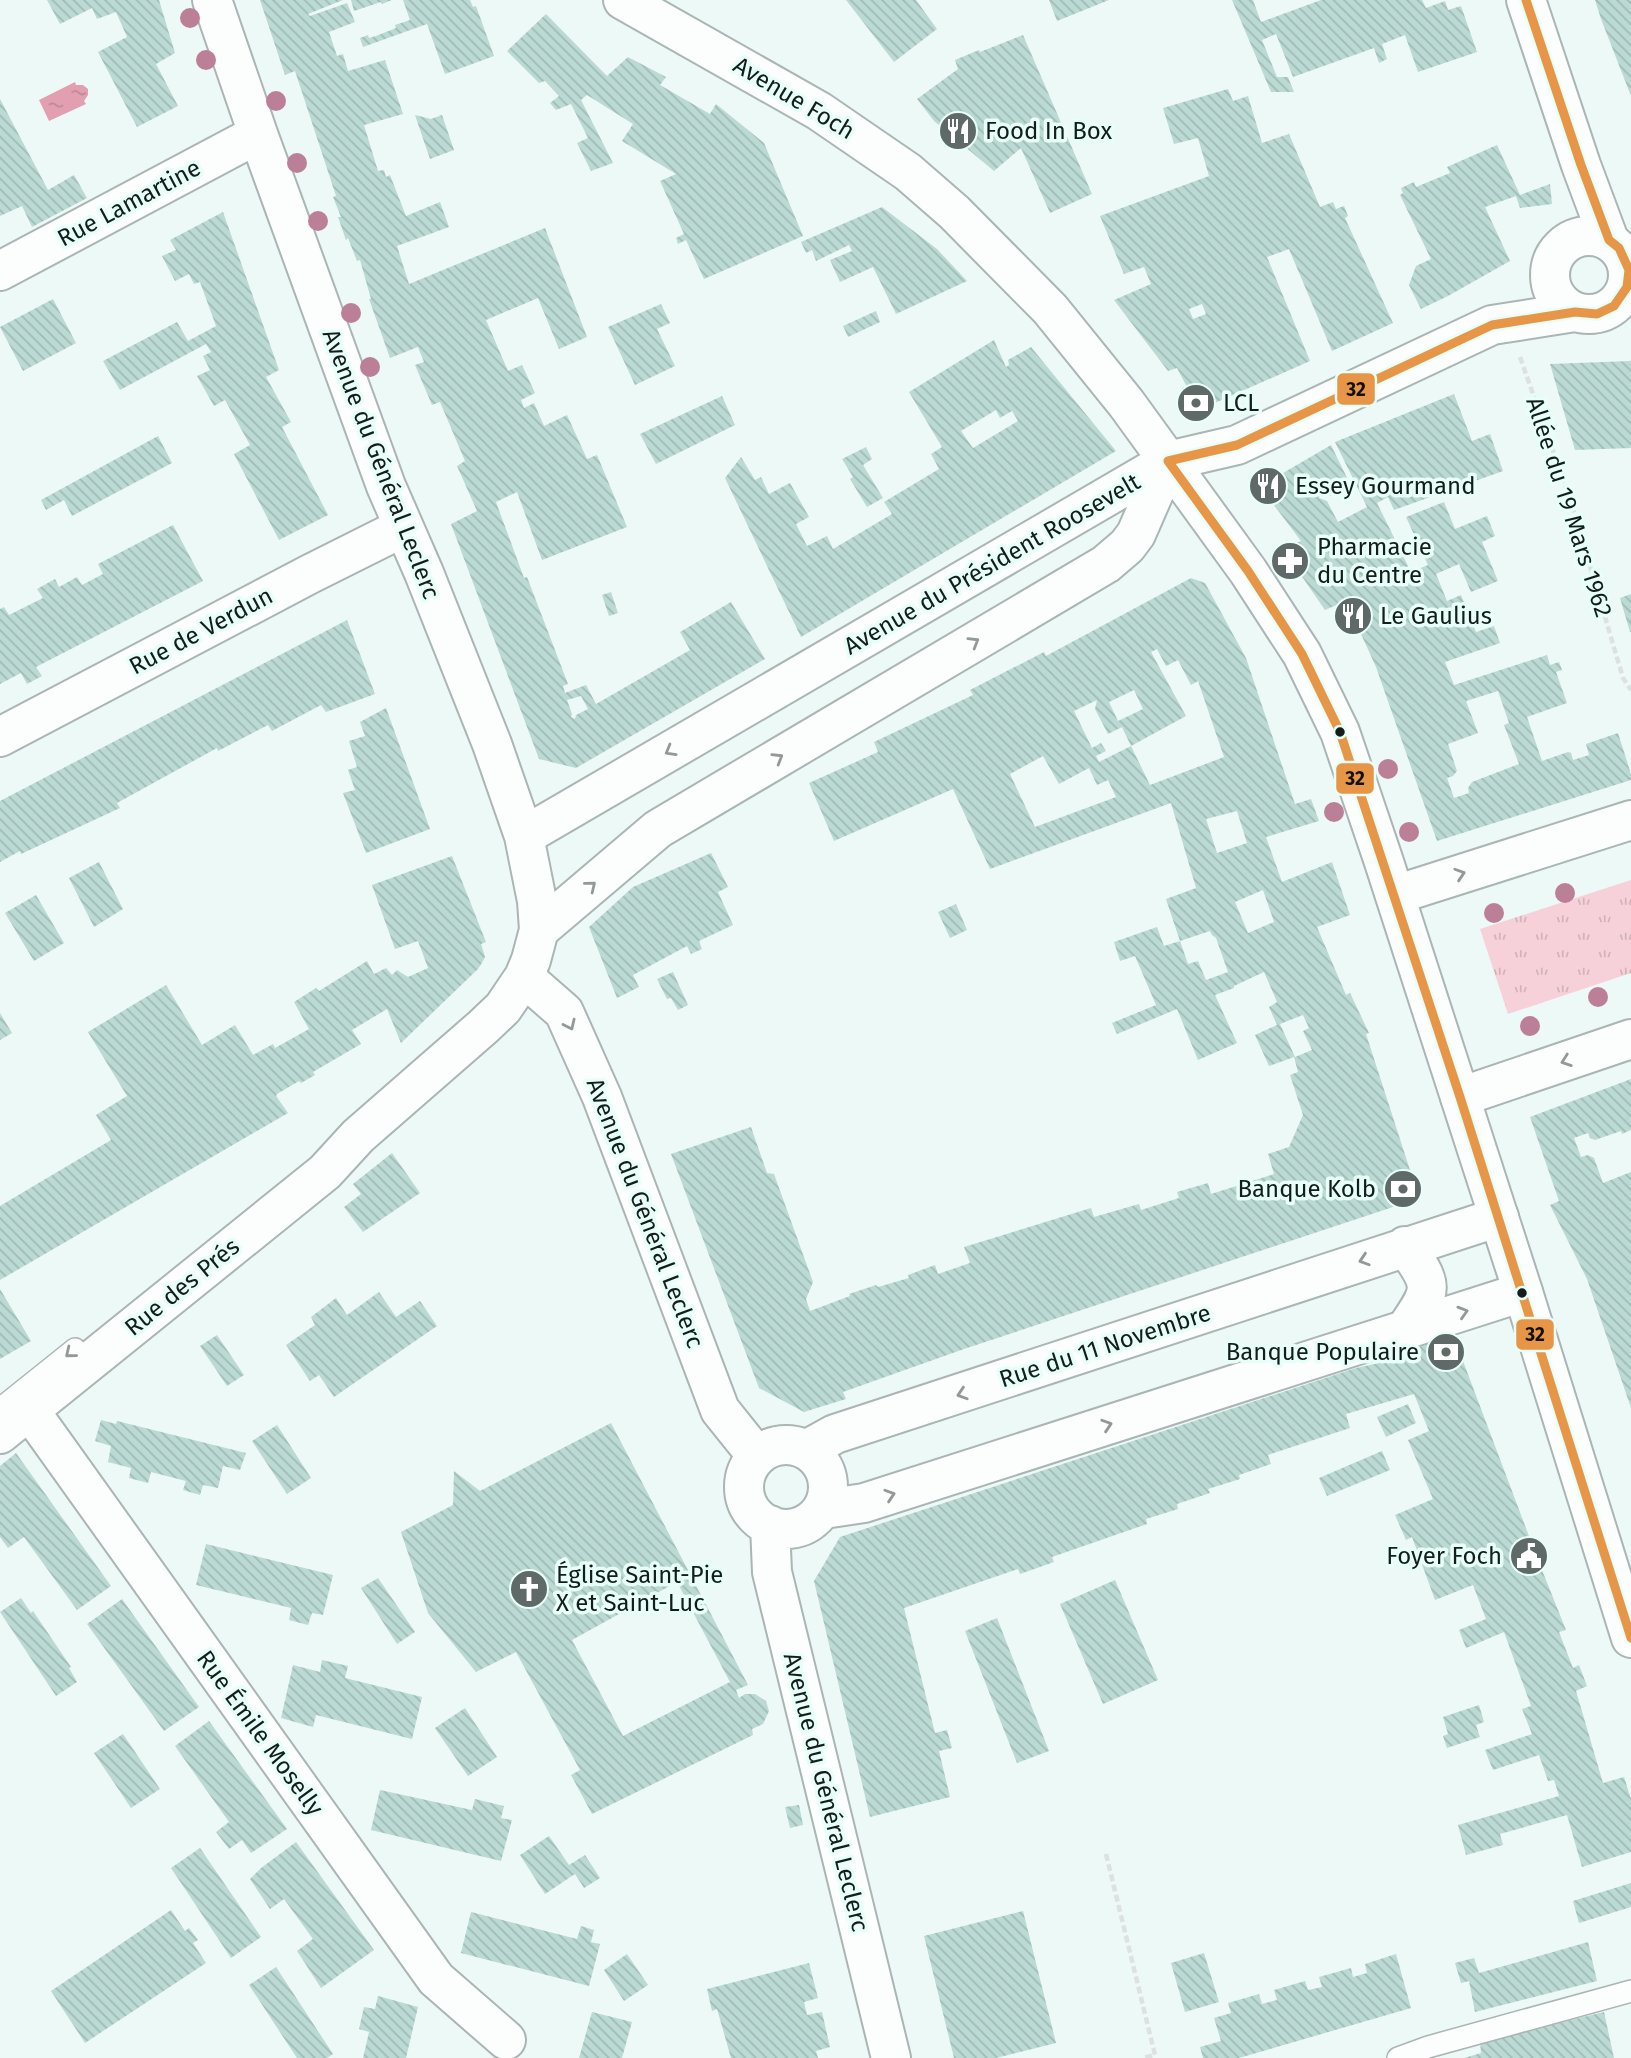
<svg xmlns="http://www.w3.org/2000/svg" width="1631" height="2058" font-family="'Fira Sans',sans-serif">
	<defs>
		<pattern id="grass-tufts" width="24" height="20" patternUnits="userSpaceOnUse" patternTransform="scale(1.75)"><rect width="24" height="20" fill="#f6d1da"/><path d="M3 7l-1-3M5 7V3M7 7l1-3M15 17l-1-3M17 17v-4M19 17l1-3" fill="none" stroke="#d2b3ba"/></pattern>
		<pattern id="water-ripples" width="26" height="14" patternUnits="userSpaceOnUse" patternTransform="scale(1.75)"><rect width="26" height="14" fill="#e19fb1"/><path d="M2 4q2-2 4 0t4 0M15 11q2-2 4 0t4 0" fill="none" stroke="#c08898"/></pattern>
		<pattern id="building-back-hatch" width="6" height="6" patternUnits="userSpaceOnUse" patternTransform="scale(1.75)"><rect width="6" height="6" fill="#bbdad4"/><path d="M-1 5l2 2M0 0l6 6M5-1l2 2" fill="none" stroke="#a0bbb5"/></pattern>
	</defs>
	<rect width="100%" height="100%" fill="#edf9f6"/>
	<path fill="url(#grass-tufts)" d="M1631 880V973L1508 1014 1480 929Z"/>
	<path fill="url(#water-ripples)" d="M75 82 76 85H83L88 89V95L84 101 86 104 49 121 39 100Z"/>
	<path fill="url(#building-back-hatch)" fill-rule="evenodd" d="M47 0H159L175 53 156 64 178 106 137 127 98 52 127 37 116 12 97 19 92 8 60 24Z
		M260 0H343L308 14 310 16 347 3 355 22 329 32 337 56 343 54 348 71 385 60 403 114 364 125 378 171 384 170 386 177 390 175 406 216 440 202 449 227 397 246 409 284 545 228 587 337 559 349 538 298 486 320 508 371 522 365 535 393 521 400 524 408 534 403 544 426 567 415 587 459 597 455 627 527 542 560 517 492 496 502 524 578 527 577 568 684 563 686 565 693 586 685 596 704 690 650 680 632 731 602 765 659 576 768 539 759 451 524 477 511 457 466 465 461 440 402 432 405 415 365 424 362 418 347 390 358 369 299H371L360 260 357 261 348 238 346 240 338 217H341L333 197 336 196 295 71 285 75ZM581 696 588 709 576 715 575 719 571 717 572 714 567 700Z
		M351 0H392L382 4 381 2 354 11Z
		M403 0H470L473 7 476 6 494 56 445 74 427 24 363 47 360 38 368 35 369 38 376 36 396 28 395 25 410 20Z
		M846 0H916L937 29 894 62Z
		M1049 0H1109L1057 21Z
		M1232 0H1253L1261 22 1321 0H1422L1426 8 1445 1 1448 10 1461 6 1477 52 1418 72 1405 35 1382 44 1387 59 1379 63 1374 48 1293 77 1276 34 1262 40 1277 77H1288L1294 92H1271Z
		M1595 0H1631V96L1601 19Z
		M546 14 607 76 628 57 666 77 660 85 710 114 716 104 764 143 803 236 704 279 686 240 678 244 676 238 684 234 660 181 676 174 622 141 633 124 587 95 581 100 613 163 591 171 577 143 588 138 571 104 556 110 550 103 559 96 545 81 539 83 507 51Z
		M1023 35 1092 194 1050 213 1021 148 994 171 934 121 917 99 958 69 955 60 979 50 980 52Z
		M1228 89 1233 101 1248 96 1262 143 1289 134 1320 207 1333 202 1336 209 1344 206 1348 216 1345 218 1393 323 1332 351 1289 249 1267 257 1310 361 1199 410 1177 368 1168 371 1114 300 1151 284 1144 267 1124 274 1100 216 1209 176 1198 138 1174 144 1163 108ZM1202 304 1206 314 1193 319 1189 309Z
		M0 99 48 190 74 175 87 198 32 227 22 206 0 216Z
		M415 115 431 119 442 115 454 150 430 159Z
		M1497 145 1520 195 1550 184 1552 204 1520 208 1516 196 1485 207 1510 261 1448 296 1421 309 1409 285 1416 266 1431 259 1400 195 1403 193 1401 188 1414 182 1416 187 1450 173 1447 167Z
		M882 207 937 249 967 281 896 314 873 267 840 282 830 260 852 251 849 245 816 261 812 250 806 253 801 242Z
		M223 212 279 370 266 377 291 422 282 427 328 515 279 540 234 454 250 445 225 400 214 406 197 376 210 370 203 356 211 352 206 344 120 390 103 361 177 322 188 341 216 326 200 282 194 284 189 274 175 281 162 256 176 250 170 240Z
		M53 299 76 343 23 371 0 327Z
		M661 304 670 323 657 329 675 366 635 385 608 327Z
		M876 311 880 322 848 337 843 326Z
		M994 340 1006 367 1009 365 1008 360 1031 347 1116 451 801 637 725 478 741 457 755 480 761 477 769 494 790 483 809 517 796 524 807 546 827 536 833 549 892 514 884 502 939 469 931 454 942 447 909 392ZM996 410 1000 418 1012 411 1018 421 973 448 961 431Z
		M1631 361V448L1575 450 1550 364Z
		M1454 394 1472 441 1490 434 1503 471 1394 510 1388 497 1377 503 1411 572 1428 565 1406 517 1444 502 1455 529 1487 516 1495 536 1482 542 1498 581 1471 592 1459 564 1436 574 1447 601 1461 595 1476 632 1494 626 1500 643 1445 662 1454 685 1547 655 1550 665 1559 662 1562 670 1556 672 1567 703 1527 717 1542 761 1568 752 1571 753 1573 760 1589 755 1586 744 1618 733 1631 774V780L1437 841 1376 667 1346 601 1325 610 1283 549 1301 541 1264 492 1271 480 1331 445 1351 486 1330 496 1321 492 1319 498 1327 501 1338 522 1367 507 1335 442ZM1498 691 1509 723 1504 725 1519 764 1472 782 1468 788 1469 793 1454 798 1447 778 1453 776 1457 771 1448 744 1478 733 1466 701Z
		M722 396 735 425 656 464 640 434Z
		M158 436 172 463 72 516 64 500 46 510 41 500Z
		M866 447 872 459 863 465 883 498 867 507 850 479 853 477 842 459Z
		M173 525 203 581 36 667 42 676 27 684 21 673 0 684V609L4 607 9 615 43 598 37 589 55 579 59 587 77 577 82 585 103 574 98 564Z
		M1191 578 1205 583 1246 658 1295 804 1311 799 1319 821 1266 837 1282 882 1332 862 1350 915 1317 927 1346 995 1350 993 1369 1033 1366 1034 1410 1170 1396 1206 964 1349 843 1392 846 1399 804 1412 759 1388 671 1154 751 1127 767 1173 774 1174 813 1282 806 1299 810 1311 850 1296 849 1294 876 1285 878 1287 909 1278 908 1275 935 1265 938 1274 970 1263 964 1247 1091 1208 1094 1217 1139 1204 1141 1210 1179 1198 1177 1192 1208 1183 1211 1194 1274 1174 1268 1154 1289 1147 1303 1115 1290 1075 1298 1072 1294 1057 1269 1066 1255 1035 1277 1025 1269 1007 1277 1002 1264 972 1234 986V988L1215 995 1237 1043 1198 1060 1177 1009 1117 1034 1112 1023 1156 1005 1135 956 1120 961 1114 942 1157 927 1164 946 1180 941 1166 899 1196 888 1171 803 990 869 953 789 834 841 809 783 878 752 874 742 973 695 970 690 1044 652 1046 656ZM1157 649 1166 666 1178 660 1191 685 1198 681 1224 757 1150 785 1131 746 1099 762 1096 756 1106 751 1101 743 1092 748 1074 711 1097 700 1095 709 1108 734 1122 727 1131 746 1186 716 1151 652ZM1134 690 1143 709 1118 721 1109 702ZM1043 756 1059 784 1089 768 1097 785 1108 780 1116 797 1035 827 1010 774ZM1237 811 1247 843 1217 853 1206 819ZM1263 890 1274 922 1248 933 1235 902ZM1210 931 1212 935 1216 938 1228 972 1206 980 1198 961 1188 964 1180 941ZM1303 1015 1309 1028 1303 1031 1312 1050 1295 1057 1280 1024Z
		M611 592 618 613 609 616 602 595Z
		M1631 594V632H1630L1620 598Z
		M347 620 375 694 326 712 321 705 272 731 268 725 218 751 217 748 117 803 120 808 21 854 20 851 0 862V801Z
		M386 708 430 829 366 853 343 793 355 790 348 770 357 767 349 741 365 736 360 722Z
		M711 853 728 887 718 892 733 925 699 941 702 949 691 954 687 946 633 975 639 987 617 998 589 927 633 887Z
		M452 856 486 942 481 944 485 957 483 961 478 969 401 1043 387 1009 352 1030 361 1044 313 1072 315 1075 301 1083 299 1081 277 1094 276 1096 288 1113 0 1280V1206L111 1140 96 1115 127 1096 88 1032 166 985 202 1045 235 1025 253 1055 273 1044 275 1048 309 1029 294 1002 316 988 319 991 367 961 374 974 386 968 392 975 397 970 408 977 428 968 418 941 395 949 372 885Z
		M99 862 123 909 94 927 69 878Z
		M36 895 64 943 34 961 5 913Z
		M956 904 967 930 950 938 938 912Z
		M673 972 688 1005 678 1010 671 998 667 999 657 979Z
		M0 1013 12 1033 0 1040Z
		M1631 1079V1130L1622 1134 1621 1131 1595 1140 1590 1138 1588 1133 1574 1138 1581 1157 1588 1155 1594 1158 1603 1183 1631 1172V1408L1587 1279 1550 1205 1559 1201 1530 1117Z
		M392 1153 420 1193 363 1232 344 1207 361 1194 353 1184Z
		M0 1289 31 1341 0 1359Z
		M379 1292 396 1317 420 1301 437 1326 334 1397 319 1375 310 1381 286 1345 315 1325 311 1317 336 1298 347 1315Z
		M217 1335 244 1375 227 1386 200 1346Z
		M1429 1344 1463 1361 1538 1560 1566 1630 1559 1632 1573 1668 1579 1665 1587 1686 1576 1691 1603 1783 1624 1777 1631 1799V1852L1582 1867 1567 1815 1500 1834 1503 1845 1466 1855 1458 1825 1559 1796 1554 1780 1548 1781 1539 1755 1493 1770 1485 1750 1532 1734 1522 1709 1531 1706 1504 1632 1466 1648 1459 1630 1486 1619 1473 1585 1435 1600 1412 1537 1406 1540 1395 1515 1433 1499 1408 1440 1429 1431 1414 1394 1346 1414 1350 1428 1268 1455 1271 1464 1239 1475 1240 1479 1208 1489 1210 1493 1177 1504 1178 1509 1146 1519 1147 1524 1052 1557 1054 1562 1020 1574 1018 1569 904 1608 935 1733 947 1730 952 1748 939 1751 950 1797 870 1817 814 1581 840 1537 1356 1368 1402 1358 1401 1353Z
		M1408 1404 1416 1423 1386 1437 1377 1417Z
		M101 1420 116 1424 117 1421 246 1453 240 1470 223 1466 218 1488 203 1485 200 1495 183 1490 186 1481 151 1472 148 1483 129 1478 131 1468 108 1462 111 1446 95 1441Z
		M611 1423 748 1685 736 1690 739 1698 745 1694H755L766 1701 769 1711 763 1724 752 1729 753 1735 592 1814 571 1775 580 1770 516 1652 476 1672 428 1613 401 1532 453 1505 454 1471 480 1491ZM677 1582 730 1682 623 1736 572 1640Z
		M277 1425 311 1478 287 1494 252 1441Z
		M1382 1451 1390 1470 1327 1496 1319 1478Z
		M16 1453 111 1586 77 1610 24 1537 8 1548 0 1537V1466Z
		M206 1544 333 1575 323 1615 312 1613 308 1625 289 1620 291 1608 196 1585Z
		M378 1578 415 1632 397 1644 361 1588Z
		M1115 1580 1158 1680 1103 1704 1060 1604Z
		M21 1598 31 1613 33 1611 71 1667 69 1668 77 1682 56 1696 0 1612Z
		M122 1599 199 1707 164 1731 87 1624Z
		M997 1618 1049 1751 1017 1763 965 1631Z
		M322 1660 348 1666 345 1678 422 1697 412 1739 316 1715 313 1727 281 1718 293 1665 320 1672Z
		M1479 1705 1484 1722 1476 1725 1480 1737 1447 1748 1443 1736 1448 1734 1443 1717Z
		M465 1708 497 1757 468 1776 435 1728Z
		M209 1721 287 1829 251 1853 242 1840 229 1849 216 1832 229 1822 175 1746Z
		M123 1734 160 1789 131 1808 94 1753Z
		M380 1790 472 1810 475 1799 504 1806 501 1818 512 1820 501 1861 371 1830Z
		M799 1805 803 1825 790 1828 785 1807Z
		M549 1836 569 1865 585 1855 600 1878 584 1888 575 1874 545 1894 520 1855Z
		M296 1842 374 1950 321 1988 297 1951 313 1939 284 1899 270 1909 250 1879 261 1868Z
		M200 1848 261 1937 231 1958 171 1868Z
		M1631 1883V1907L1579 1923 1573 1901Z
		M171 1910 185 1931 189 1928 198 1940 193 1943 206 1963 85 2043 51 1991Z
		M1023 1911 1056 2043 996 2058H954L924 1936Z
		M471 1912 577 1939 581 1926 594 1930 591 1942 600 1944 589 1986 461 1953Z
		M1588 1942 1597 1981 1475 2012 1469 1981 1461 1983 1455 1963 1474 1958 1479 1973Z
		M1204 1953 1219 2002 1185 2012 1171 1963Z
		M627 1954 648 1985 624 2001 604 1970Z
		M1396 1954 1411 2008 1239 2058H1203L1200 2047 1221 2041 1214 2018 1231 2013 1228 2003 1259 1994 1262 2004 1277 2000 1274 1990 1305 1981 1308 1990 1322 1987 1319 1977 1351 1968 1353 1977 1367 1973 1365 1964Z
		M809 1963 818 1998 804 2002 807 2015 822 2012 830 2047 816 2051 818 2058H731L717 2009 712 2011 707 1989Z
		M276 1967 333 2054 327 2058H297L249 1985Z
		M378 1996 418 2007 406 2058H363L369 2032 359 2029 364 2007 375 2009Z
		M592 2012 632 2022 622 2058H579Z
		M1604 2012 1614 2058H1464L1481 2053 1480 2042Z"/>
	<g fill="none" stroke-linecap="round" stroke-linejoin="round">
		<defs>
			<path id="service" d="M0 1409 75 1349
				M1398 2058 1428 2047 1631 1991"/>
			<path id="minor" d="M0 271 258 134
				M1627 287 1631 288
				M0 737 310 574 402 528
				M524 836 1168 461
				M1395 895 1631 820
				M539 930 658 829 1106 564 1127 546 1136 534 1168 461
				M524 977 564 1012 602 1097 720 1410 757 1456
				M1460 1097 1631 1039
				M1405 1330C1433 1289 1435 1287 1405 1246
				M30 1411 436 1979 506 2040
				M0 1434 325 1172 358 1136 483 1027 503 1008 524 977 531 960 539 930 537 901 524 836 492 744 424 573 386 486 258 134 212 0
				M744 1487a42 42 0 1 1 84 0a42 42 0 1 1-84 0Z
				M806 1450 835 1434 1499 1217
				M824 1509 864 1503 1523 1292
				M770 1525 772 1572 891 2058"/>
			<path id="tertiary" d="M623 0 819 111 908 172 954 212 1050 309 1126 403 1248 571 1302 654 1340 732 1384 862 1523 1292 1631 1638
				M1526 0 1581 165 1609 240
				M1550 275a39 39 0 1 1 78 0a39 39 0 1 1-78 0Z
				M1168 461 1237 445 1492 325 1575 312"/>
		</defs>
		<use href="#service" stroke="#abb5b3" stroke-width="24"/>
		<use href="#minor" stroke="#abb5b3" stroke-width="42"/>
		<use href="#tertiary" stroke="#abb5b3" stroke-width="42"/>
		<path stroke="#dde1e0" stroke-width="4.5" stroke-dasharray="7 3.5" stroke-linecap="butt" d="M1520 357 1572 505 1623 678 1631 690
			M1106 1854 1155 2055 1143 2058"/>
		<use href="#service" stroke="#fcfefe" stroke-width="21"/>
		<use href="#minor" stroke="#fcfefe" stroke-width="38"/>
		<use href="#tertiary" stroke="#fcfefe" stroke-width="38"/>
		<defs>
			<path id="bus-1" d="M1168 461 1248 571 1302 654 1340 732 1460 1097 1631 1638
				M1168 461 1237 445 1492 325 1575 312 1597 314 1614 306 1627 287 1629 270 1619 248 1609 240 1581 165 1526 0"/>
		</defs>
		<use href="#bus-1" stroke="#e7fff8" stroke-width="14"/>
		<use href="#bus-1" stroke="#e79647" stroke-width="9"/>
	</g>
	<g fill="#bb7f97">
		<circle cx="190" cy="18" r="10"/>
		<circle cx="206" cy="60" r="10"/>
		<circle cx="276" cy="101" r="10"/>
		<circle cx="297" cy="163" r="10"/>
		<circle cx="318" cy="221" r="10"/>
		<circle cx="351" cy="313" r="10"/>
		<circle cx="370" cy="367" r="10"/>
		<circle cx="1388" cy="769" r="10"/>
		<circle cx="1334" cy="812" r="10"/>
		<circle cx="1409" cy="832" r="10"/>
		<circle cx="1565" cy="893" r="10"/>
		<circle cx="1494" cy="913" r="10"/>
		<circle cx="1598" cy="997" r="10"/>
		<circle cx="1530" cy="1026" r="10"/>
	</g>
	<defs><path id="oneway-chevron" d="M-2-3.5L2.5 0L-2 3.5" fill="none" stroke-width="1.6" stroke-linecap="round" stroke-linejoin="round" transform="scale(1.75)"/></defs>
	<g stroke="#939998">
		<use href="#oneway-chevron" transform="translate(974 642) rotate(-31)"/>
		<use href="#oneway-chevron" transform="translate(670 751) rotate(150)"/>
		<use href="#oneway-chevron" transform="translate(778 758) rotate(-31)"/>
		<use href="#oneway-chevron" transform="translate(1460 874) rotate(-18)"/>
		<use href="#oneway-chevron" transform="translate(591 886) rotate(-39)"/>
		<use href="#oneway-chevron" transform="translate(570 1025) rotate(65)"/>
		<use href="#oneway-chevron" transform="translate(1566 1061) rotate(161)"/>
		<use href="#oneway-chevron" transform="translate(1364 1260) rotate(162)"/>
		<use href="#oneway-chevron" transform="translate(1463 1312) rotate(-17)"/>
		<use href="#oneway-chevron" transform="translate(70 1353) rotate(141)"/>
		<use href="#oneway-chevron" transform="translate(962 1394) rotate(162)"/>
		<use href="#oneway-chevron" transform="translate(1107 1425) rotate(-18)"/>
		<use href="#oneway-chevron" transform="translate(890 1495) rotate(-18)"/>
	</g>
	<defs>
		<symbol id="restaurant-disc" viewBox="-11 -11 22 22"><circle r="9.5" fill="#5f6a68" stroke="#e7fff8"/><path d="M-5-6h1v4h1v-4h1v4h1v-4h1v5L-1.5 .5V6h-2V.5L-5-1ZM5-6V6H3V1.5H1.5Q1.5-4 5-6Z" fill="#fff"/></symbol>
		<symbol id="bank-disc" viewBox="-11 -11 22 22"><circle r="9.5" fill="#5f6a68" stroke="#e7fff8"/><path d="M-6-4H6V4H-6ZM0-2.3a2.3 2.3 0 1 0 0 4.6a2.3 2.3 0 1 0 0-4.6Z" fill="#fff"/></symbol>
		<symbol id="pharmacy-disc" viewBox="-11 -11 22 22"><circle r="9.5" fill="#5f6a68" stroke="#e7fff8"/><path d="M-2-6h4v4h4v4h-4v4h-4v-4h-4v-4h4Z" fill="#fff"/></symbol>
		<symbol id="civic-disc" viewBox="-11 -11 22 22"><circle r="9.5" fill="#5f6a68" stroke="#e7fff8"/><path d="M-.6-6.5H3V-4.5H.6V-3L4-1V1h2V6H-6V1h2V-1L-.6-3ZM-1.2 2.5V6h2.4V2.5Z" fill="#fff"/></symbol>
		<symbol id="church-disc" viewBox="-11 -11 22 22"><circle r="9.5" fill="#5f6a68" stroke="#e7fff8"/><path d="M-1.2-6h2.4v3.5h3.3v2.4h-3.3V6h-2.4V-.1h-3.3v-2.4h3.3Z" fill="#fff"/></symbol>
	</defs>
	<g fill-rule="evenodd">
		<use href="#restaurant-disc" x="936" y="109" width="44" height="44"/>
		<use href="#bank-disc" x="1174" y="381" width="44" height="44"/>
		<use href="#restaurant-disc" x="1246" y="464" width="44" height="44"/>
		<use href="#pharmacy-disc" x="1268" y="539" width="44" height="44"/>
		<use href="#restaurant-disc" x="1331" y="594" width="44" height="44"/>
		<use href="#bank-disc" x="1381" y="1167" width="44" height="44"/>
		<use href="#bank-disc" x="1424" y="1330" width="44" height="44"/>
		<use href="#civic-disc" x="1507" y="1534" width="44" height="44"/>
		<use href="#church-disc" x="507" y="1567" width="44" height="44"/>
	</g>
	<g fill="#131d1b" stroke="#e7fff8" stroke-width="2.5">
		<circle cx="1340" cy="732" r="6"/>
		<circle cx="1522" cy="1293" r="6"/>
	</g>
	<g text-anchor="middle" dominant-baseline="central" stroke-width="7" stroke-linejoin="round" paint-order="stroke">
		<g font-size="24" fill="#131d1b" stroke="#e7fff8">
			<text transform="translate(794 98) rotate(31)">Avenue Foch</text>
			<text transform="translate(129 203) rotate(-28)">Rue Lamartine</text>
			<text transform="translate(381 464) rotate(69)">Avenue du Général Leclerc</text>
			<text transform="translate(1569 507) rotate(72)">Allée du 19 Mars 1962</text>
			<text transform="translate(992 564) rotate(-30)">Avenue du Président Roosevelt</text>
			<text transform="translate(201 631) rotate(-28)">Rue de Verdun</text>
			<text transform="translate(645 1213) rotate(69)">Avenue du Général Leclerc</text>
			<text transform="translate(182 1287) rotate(-39)">Rue des Prés</text>
			<text transform="translate(1105 1346) rotate(-18)">Rue du 11 Novembre</text>
			<text transform="translate(260 1733) rotate(54)">Rue Émile Moselly</text>
			<text transform="translate(826 1792) rotate(76)">Avenue du Général Leclerc</text>
		</g>
		<g font-size="24" fill="#131d1b" stroke="#e7fff8" text-anchor="start">
			<text x="985" y="131">Food In Box</text>
			<text x="1223" y="403">LCL</text>
			<text x="1295" y="486">Essey Gourmand</text>
			<text x="1317" y="547">Pharmacie<tspan x="1317" dy="28">du Centre</tspan></text>
			<text x="1380" y="616">Le Gaulius</text>
			<text x="1376" y="1189" text-anchor="end">Banque Kolb</text>
			<text x="1419" y="1352" text-anchor="end">Banque Populaire</text>
			<text x="1502" y="1556" text-anchor="end">Foyer Foch</text>
			<text x="556" y="1575">Église Saint-Pie<tspan x="556" dy="28">X et Saint-Luc</tspan></text>
		</g>
	</g>
	<g stroke="#e7fff8" stroke-width="2.5">
		<rect x="1336" y="372" width="40" height="34" rx="7" fill="#e79647"/>
		<rect x="1335" y="762" width="40" height="33" rx="7" fill="#e79647"/>
		<rect x="1515" y="1318" width="40" height="33" rx="7" fill="#e79647"/>
	</g>
	<g font-size="19" text-anchor="middle" font-weight="bold" fill="#111">
		<text x="1356" y="396">32</text>
		<text x="1355" y="785">32</text>
		<text x="1535" y="1341">32</text>
	</g>
</svg>
